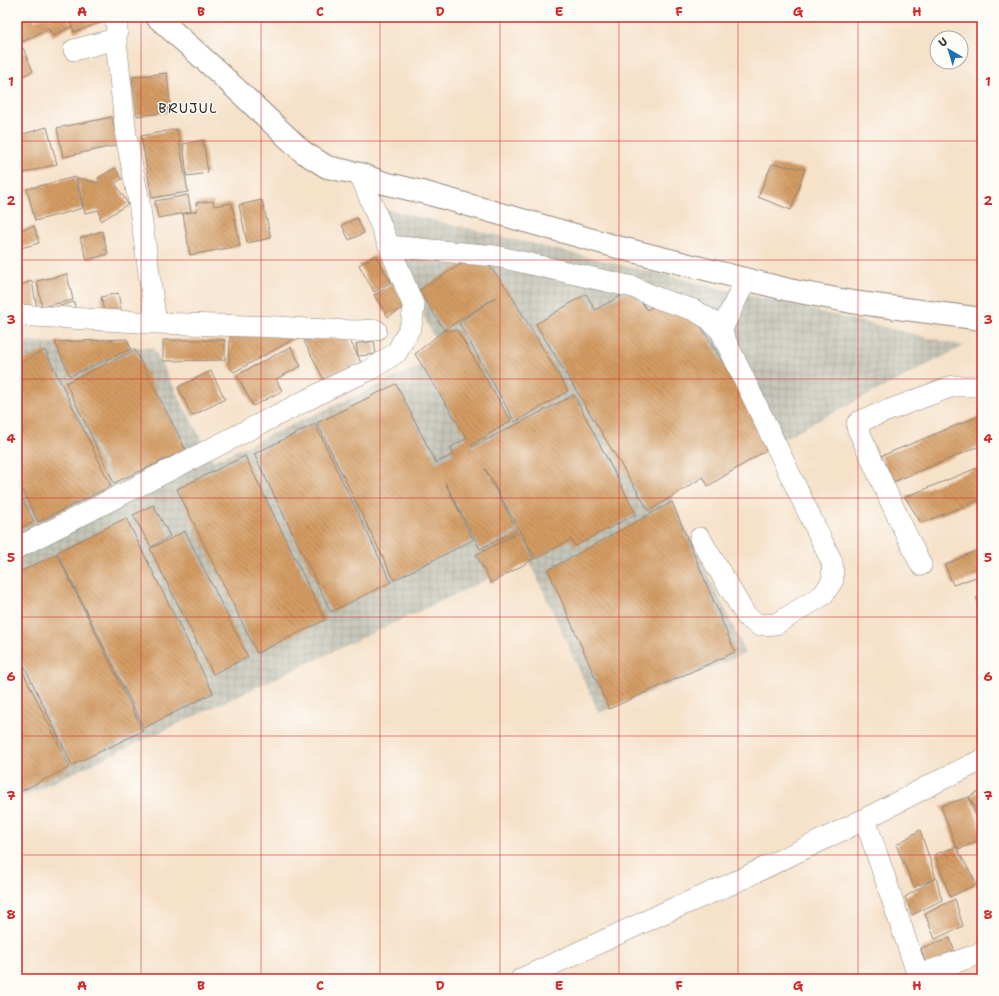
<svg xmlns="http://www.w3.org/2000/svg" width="999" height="996" font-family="'Shantell Sans',sans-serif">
	<defs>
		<pattern id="industrial-grid" width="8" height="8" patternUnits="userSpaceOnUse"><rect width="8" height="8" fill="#c5c5b8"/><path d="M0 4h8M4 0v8" fill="none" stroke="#a9a99e"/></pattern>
		<pattern id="building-back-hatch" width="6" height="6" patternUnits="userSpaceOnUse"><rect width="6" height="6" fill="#d49c64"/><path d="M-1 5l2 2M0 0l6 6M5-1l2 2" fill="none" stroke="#ac7f53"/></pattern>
	</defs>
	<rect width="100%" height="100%" fill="#fdfcf7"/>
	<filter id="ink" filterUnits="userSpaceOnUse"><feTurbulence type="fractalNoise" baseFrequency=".025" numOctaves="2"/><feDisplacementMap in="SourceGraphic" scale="8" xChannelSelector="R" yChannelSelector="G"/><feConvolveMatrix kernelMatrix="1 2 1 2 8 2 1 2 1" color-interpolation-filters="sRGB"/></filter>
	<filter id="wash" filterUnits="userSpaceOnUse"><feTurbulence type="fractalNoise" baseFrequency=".012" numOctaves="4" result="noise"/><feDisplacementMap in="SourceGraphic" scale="16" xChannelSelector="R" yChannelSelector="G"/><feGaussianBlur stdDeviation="0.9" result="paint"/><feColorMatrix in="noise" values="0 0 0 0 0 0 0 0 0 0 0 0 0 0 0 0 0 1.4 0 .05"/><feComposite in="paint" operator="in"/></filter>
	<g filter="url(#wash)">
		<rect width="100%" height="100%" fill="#f6e1c9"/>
		<path fill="url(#industrial-grid)" d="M373 206 964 346 670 496 746 653 599 713 529 560 17 799V341L153 348 213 461 442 356Z"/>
		<g id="blocks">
			<path fill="url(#building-back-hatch)" d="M17 17H33L35 21 42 17H67L72 26 53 36 48 28 23 42 17 30Z
				M69 17H101L103 22 74 32Z
				M23 48 33 71 18 78 17 74V51Z
				M167 73 171 112 137 116 132 77Z
				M112 117 118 145 63 157 57 128Z
				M47 127 57 164 17 175V136Z
				M177 129 188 192 152 198 141 136Z
				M203 140 208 173 187 176 183 144Z
				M772 164 805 169 791 210 758 197Z
				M115 168 122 179 115 183 128 204 101 221 99 210 85 213 77 178 99 183 98 178Z
				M75 177 83 208 35 221 27 189Z
				M188 195 191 212 158 218 155 201Z
				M262 200 271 238 247 243 239 205Z
				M213 201 214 206 232 203 240 246 190 255 183 214 197 211 196 203Z
				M357 218 364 233 349 240 342 225Z
				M34 226 39 243 17 249V231Z
				M102 231 108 254 87 260 80 238Z
				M375 255 391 282 374 292 359 265Z
				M463 263H487L508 290 568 391 515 422 459 323 496 297 444 330H457L511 421 471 445 472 447 574 395 636 514 575 546 571 539 536 559 485 469 517 530 480 549 445 482 473 540 394 580 317 423 396 384 436 463 454 454 450 448 467 438 415 354 444 330 419 290Z
				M67 274 73 300 42 307 37 281Z
				M32 281 38 314 17 313V286Z
				M393 284 406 306 388 317 374 295Z
				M633 289 647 310 658 304 694 315 773 446 708 486 703 477 649 511 536 324 586 294 595 310Z
				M118 293 122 314 105 317 101 297Z
				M74 302 77 317 42 311Z
				M230 333 298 337 234 372 229 366Z
				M348 337 358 356 356 344 374 341 376 354 358 356 361 363 324 380 304 341Z
				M127 339 131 349 70 376 55 342Z
				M163 340H225V360L163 361Z
				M291 347 301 366 276 379 282 391 253 406 237 375Z
				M45 350 111 486 38 522 17 479V364Z
				M135 350 186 450 114 483 66 383Z
				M211 371 225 399 192 416 178 387Z
				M982 415V445L891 483 881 456Z
				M315 424 391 582 331 612 254 454Z
				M245 456 325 620 257 653 177 489Z
				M982 466V499L921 523 905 497Z
				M17 487 34 522 17 530Z
				M672 502 735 652 609 709 548 570Z
				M153 505 170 536 151 547 133 515Z
				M126 518 213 693 144 728 57 552Z
				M185 531 248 657 213 674 150 549Z
				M520 532 534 559 491 583 476 555Z
				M982 548V575L953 585 945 565Z
				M57 554 143 731 72 765 17 651V573Z
				M982 596V611L976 598Z
				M17 660 70 767 17 793Z
				M982 789V819L969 797 982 831V839L960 849 956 847 977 884 950 897 935 854 956 847 941 806 969 797Z
				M920 830 936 878 942 900 912 915 905 897 936 878 914 887 896 845Z
				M955 899 963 926 935 939 925 914Z
				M950 938 956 956 926 965 921 948Z"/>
		</g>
	</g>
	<g filter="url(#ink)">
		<use href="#blocks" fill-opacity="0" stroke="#90867a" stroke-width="1"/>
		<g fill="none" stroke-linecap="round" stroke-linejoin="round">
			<defs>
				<path id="minor" d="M114 17 117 27 116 39 126 136 139 202 156 323
					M74 50 116 39
					M389 246 495 256 633 287 660 299 694 310 709 319 721 331 832 562 833 580 823 595 776 624 759 625 746 616 700 538
					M17 315 156 323 279 327 306 329 355 331 376 330
					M721 331 746 279
					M17 548 340 383 372 369 397 352 411 326 414 307 360 174
					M921 565 895 511 857 427V424L860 421 953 386H982
					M865 819 919 979
					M918 975 982 953
					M521 979 670 910 729 885 865 819 940 780 982 760"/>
				<path id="major" d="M157 17 216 70 303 152 327 167 360 174 384 183 426 193 621 248 789 290 852 302 982 319"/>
			</defs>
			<use href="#minor" stroke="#90867a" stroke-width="22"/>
			<use href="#major" stroke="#90867a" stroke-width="24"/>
			<use href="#minor" stroke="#fff" stroke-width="21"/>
			<use href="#major" stroke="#fff" stroke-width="22"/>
		</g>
	</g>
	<path fill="none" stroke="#d62828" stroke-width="1" stroke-opacity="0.55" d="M141 17V979M261 17V979M380 17V979M500 17V979M619 17V979M738 17V979M858 17V979M17 141H982M17 260H982M17 379H982M17 498H982M17 617H982M17 736H982M17 855H982"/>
	<g text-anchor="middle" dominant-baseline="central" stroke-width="3" stroke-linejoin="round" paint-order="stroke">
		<g font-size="14" letter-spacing="1" fill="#2b2b2b" stroke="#fdfcf7">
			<text x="188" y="108">BRUJUL</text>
		</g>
	</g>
	<rect width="999" height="996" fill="none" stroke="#fdfcf7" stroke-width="44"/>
	<g transform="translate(949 50) rotate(322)"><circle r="19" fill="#fdfcf7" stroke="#a9a8a5"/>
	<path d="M0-3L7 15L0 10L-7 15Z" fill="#1f6fb2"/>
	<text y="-6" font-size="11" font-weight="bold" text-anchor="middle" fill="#2b2b2b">U</text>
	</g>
	<rect x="22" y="22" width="955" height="952" fill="none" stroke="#d62828" stroke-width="1.5"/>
	<g font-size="13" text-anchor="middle" font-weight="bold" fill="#d62828">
		<text x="82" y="16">A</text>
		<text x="201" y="16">B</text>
		<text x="320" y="16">C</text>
		<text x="440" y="16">D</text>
		<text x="559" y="16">E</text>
		<text x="679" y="16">F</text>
		<text x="798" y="16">G</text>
		<text x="917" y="16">H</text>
		<text x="11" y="86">1</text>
		<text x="988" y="86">1</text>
		<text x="11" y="205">2</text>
		<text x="988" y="205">2</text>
		<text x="11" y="324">3</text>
		<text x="988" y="324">3</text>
		<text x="11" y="443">4</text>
		<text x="988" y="443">4</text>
		<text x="11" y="562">5</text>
		<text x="988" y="562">5</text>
		<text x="11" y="681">6</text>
		<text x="988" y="681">6</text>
		<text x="11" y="800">7</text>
		<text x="988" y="800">7</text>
		<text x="11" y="919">8</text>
		<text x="988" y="919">8</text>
		<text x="82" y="990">A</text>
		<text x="201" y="990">B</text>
		<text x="320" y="990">C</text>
		<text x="440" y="990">D</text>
		<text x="559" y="990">E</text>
		<text x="679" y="990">F</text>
		<text x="798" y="990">G</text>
		<text x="917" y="990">H</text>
	</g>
</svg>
